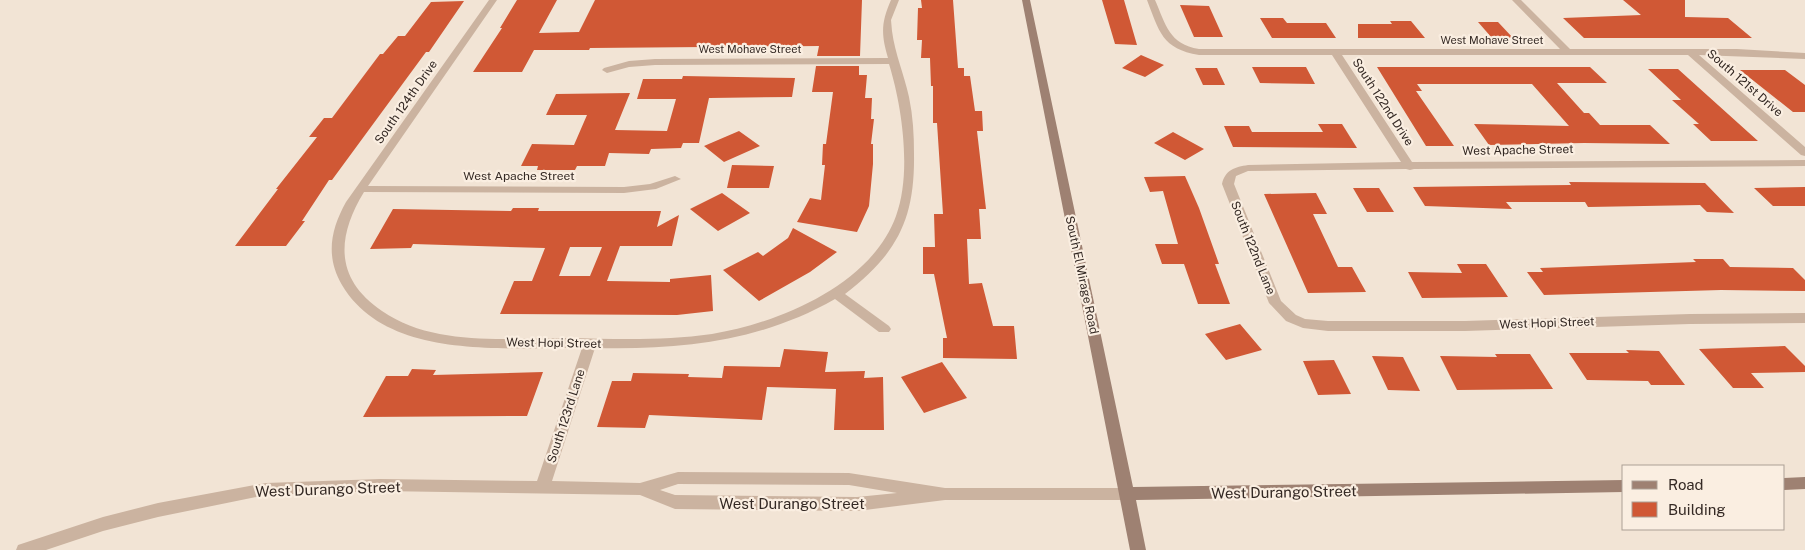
<svg xmlns="http://www.w3.org/2000/svg" width="1805" height="550" font-family="'Public Sans',sans-serif">
	<rect width="100%" height="100%" fill="#f2e4d5"/>
	<path fill="#d05835" fill-rule="evenodd" d="M517 0H557L539 33 579 32 595 0H862L860 56H817L819 46 590 48 589 50H534L522 72H473L502 28H500Z
		M921 0H953L958 68H964V76H970L975 111H982L983 131H977L986 209H979L981 239H967L969 284 982 283 993 326H1014L1017 359 943 358V338H947L934 274H923V247H935L934 214H943L937 123H933V86H931L930 58H921L922 40H917L918 8H922Z
		M1102 0H1124L1137 45 1115 44Z
		M1623 0H1685V17L1728 18 1752 38H1584L1563 18 1641 15Z
		M464 1 429 52H426L332 180H329L302 221H305L286 246H235L278 189H276L317 137H309L324 118H332L380 54H383L398 36H405L431 2Z
		M1180 5 1209 6 1223 37H1194Z
		M1260 18H1283L1287 23H1326L1336 38H1272Z
		M1390 21H1411L1425 38H1358V24H1392Z
		M1478 22H1498L1513 38H1492Z
		M1141 55 1164 65 1145 77 1122 68Z
		M816 66H859V75H867L865 98H872L871 119H874L871 144H873V164L869 206 857 232 797 222 810 198 821 200 825 165H822L823 144H826L833 92H812Z
		M1252 67H1306L1315 84 1260 83Z
		M1377 67H1590L1607 83H1557L1584 113H1589L1600 125H1650L1670 144 1584 143 1489 145 1474 124 1569 126 1532 84H1417L1422 91H1416L1454 146H1426Z
		M1195 68H1217L1225 85H1203Z
		M1648 69H1678L1758 141H1711L1693 124H1699L1672 100H1681Z
		M1740 70H1785L1805 85V112H1793Z
		M683 76 795 78 792 97 709 98 699 143H683L681 148 651 149 649 154 609 153 605 166H577L575 170H537L538 166H521L532 144 574 145 587 115H546L556 94 630 93 615 130 667 131 676 99H637L643 79H682Z
		M1318 124H1342L1357 148 1233 147 1224 126H1249L1252 132H1323Z
		M739 131 760 146 724 162 704 146Z
		M1173 132 1204 149 1185 160 1154 143Z
		M732 165 774 166 769 188H727Z
		M1185 176 1199 208 1219 264H1215L1230 304H1198L1184 264H1162L1155 244H1178L1163 191 1150 192 1144 177Z
		M1569 182 1705 183 1734 213 1707 212 1700 205 1588 207 1585 202H1506L1512 209 1425 206 1413 187 1571 185Z
		M1805 187V206H1773L1754 188Z
		M1353 188H1379L1394 212H1367Z
		M722 193 750 213 718 231 690 209Z
		M1316 193 1327 214H1313L1338 267H1352L1366 292 1308 293 1264 194Z
		M513 208H539L538 211H661L657 227 679 215 672 246H620L607 281 670 282V279L711 275 713 311 677 315 500 314 514 281H532L545 248 413 244 411 248 370 249 393 209 511 211ZM570 247H602L590 276H559Z
		M793 228 837 252 810 272 759 301 723 270 758 252 763 256 788 238Z
		M1693 259H1723L1730 267 1793 268 1805 280V291L1721 290 1544 295 1527 272H1543L1540 268 1696 262Z
		M1457 264H1486L1508 297 1422 298 1408 272 1462 273Z
		M1240 324 1262 350 1226 360 1205 334Z
		M1785 346 1805 366V372L1751 373 1764 388H1733L1699 349Z
		M784 349 828 352 825 372 865 371 864 378 883 377 884 430H834L836 389 767 387 762 420 649 415 645 428 597 427 612 381H631L633 373 689 374 688 377 722 378 724 366 780 367Z
		M1626 350 1659 351 1685 385H1651L1648 381 1587 380 1569 353H1629Z
		M1495 354H1530L1553 389 1457 390 1440 356 1497 357Z
		M1372 356 1403 357 1420 391 1388 390Z
		M1334 360 1351 394 1318 395 1303 361Z
		M942 362 967 398 924 413 901 377Z
		M412 369 436 370 433 375 543 372 527 416 363 417 386 376H408Z"/>
	<g fill="none" stroke-linecap="round" stroke-linejoin="round">
		<path fill="#cbb3a0" fill-rule="evenodd" d="M489 0H497L368 186 624 187 650 184 675 176 681 179 656 189 624 193 364 192C336 238 335 279 382 311 434 347 507 338 566 338 615 339 664 341 712 334 779 323 871 285 896 216 912 173 902 106 889 64L655 65 629 67 607 73 602 70 604 68 629 61 655 59 888 58C881 34 881 23 891 0H899L891 20 892 31C895 54 904 74 909 97 913 116 914 135 914 154 915 220 897 254 845 294L889 326 891 329 889 332H879L835 299C760 342 679 350 595 348L552 481 640 483 678 472 849 473 945 488H1127L1133 489 1135 494 1133 499 1127 500H945L857 511 675 509 640 495 380 491 266 495 158 517 103 531 46 550H16L18 545 103 517 158 503 266 483 380 479 537 481 582 348C506 347 387 361 342 285 325 256 331 229 346 202ZM678 484 849 485 897 493 857 497 675 495 660 490Z
			M1147 0H1155C1166 25 1169 44 1199 49H1560L1512 0H1521L1570 49H1737L1805 53V59L1699 55 1805 147V156L1801 155 1688 55H1342L1412 162 1805 160V166L1414 169 1410 170 1406 169 1248 171 1236 176 1234 184 1281 301 1296 315 1305 319 1328 321H1465L1690 314 1805 313V323L1690 324 1465 331H1328L1303 328 1286 321 1269 303 1222 184C1225 170 1235 167 1248 165L1401 162 1332 55H1199C1162 49 1159 31 1147 0Z"/>
		<path fill="#9e8172" fill-rule="evenodd" d="M1022 0H1030L1133 487 1624 480V492L1136 500 1146 550H1130Z
			M1805 477V489L1784 490V478Z"/>
	</g>
	<g text-anchor="middle" dominant-baseline="central" stroke-width="4.5" stroke-linejoin="round" paint-order="stroke">
		<g font-size="11" fill="#342924" stroke="#faeee1">
			<text x="1492" y="40">West Mohave Street</text>
			<text x="750" y="49">West Mohave Street</text>
		</g>
		<g font-size="12" fill="#342924" stroke="#faeee1">
			<text transform="translate(1745 83) rotate(41)">South 121st Drive</text>
			<text transform="translate(406 102) rotate(-55)">South 124th Drive</text>
			<text transform="translate(1383 102) rotate(57)">South 122nd Drive</text>
			<text transform="translate(1518 150) rotate(-1)">West Apache Street</text>
			<text x="519" y="176">West Apache Street</text>
			<text transform="translate(1253 248) rotate(68)">South 122nd Lane</text>
			<text transform="translate(1082 275) rotate(78)">South El Mirage Road</text>
			<text transform="translate(1547 323) rotate(-2)">West Hopi Street</text>
			<text transform="translate(554 343) rotate(1)">West Hopi Street</text>
			<text transform="translate(566 416) rotate(-72)">South 123rd Lane</text>
		</g>
		<g font-size="15" fill="#342924" stroke="#faeee1">
			<text transform="translate(328 489) rotate(-2)">West Durango Street</text>
			<text transform="translate(1284 492) rotate(-1)">West Durango Street</text>
			<text x="792" y="503">West Durango Street</text>
		</g>
	</g>
	<rect x="1622" y="465" width="162" height="65" fill="#faeee1" stroke="#ab9f95"/>
	<rect x="1632" y="481" width="25" height="8" fill="#9e8172" stroke="#ab9f95"/>
	<text x="1668" y="490" font-size="15" fill="#342924">Road</text>
	<rect x="1632" y="502" width="25" height="15" fill="#d05835" stroke="#ab9f95"/>
	<text x="1668" y="515" font-size="15" fill="#342924">Building</text>
</svg>
